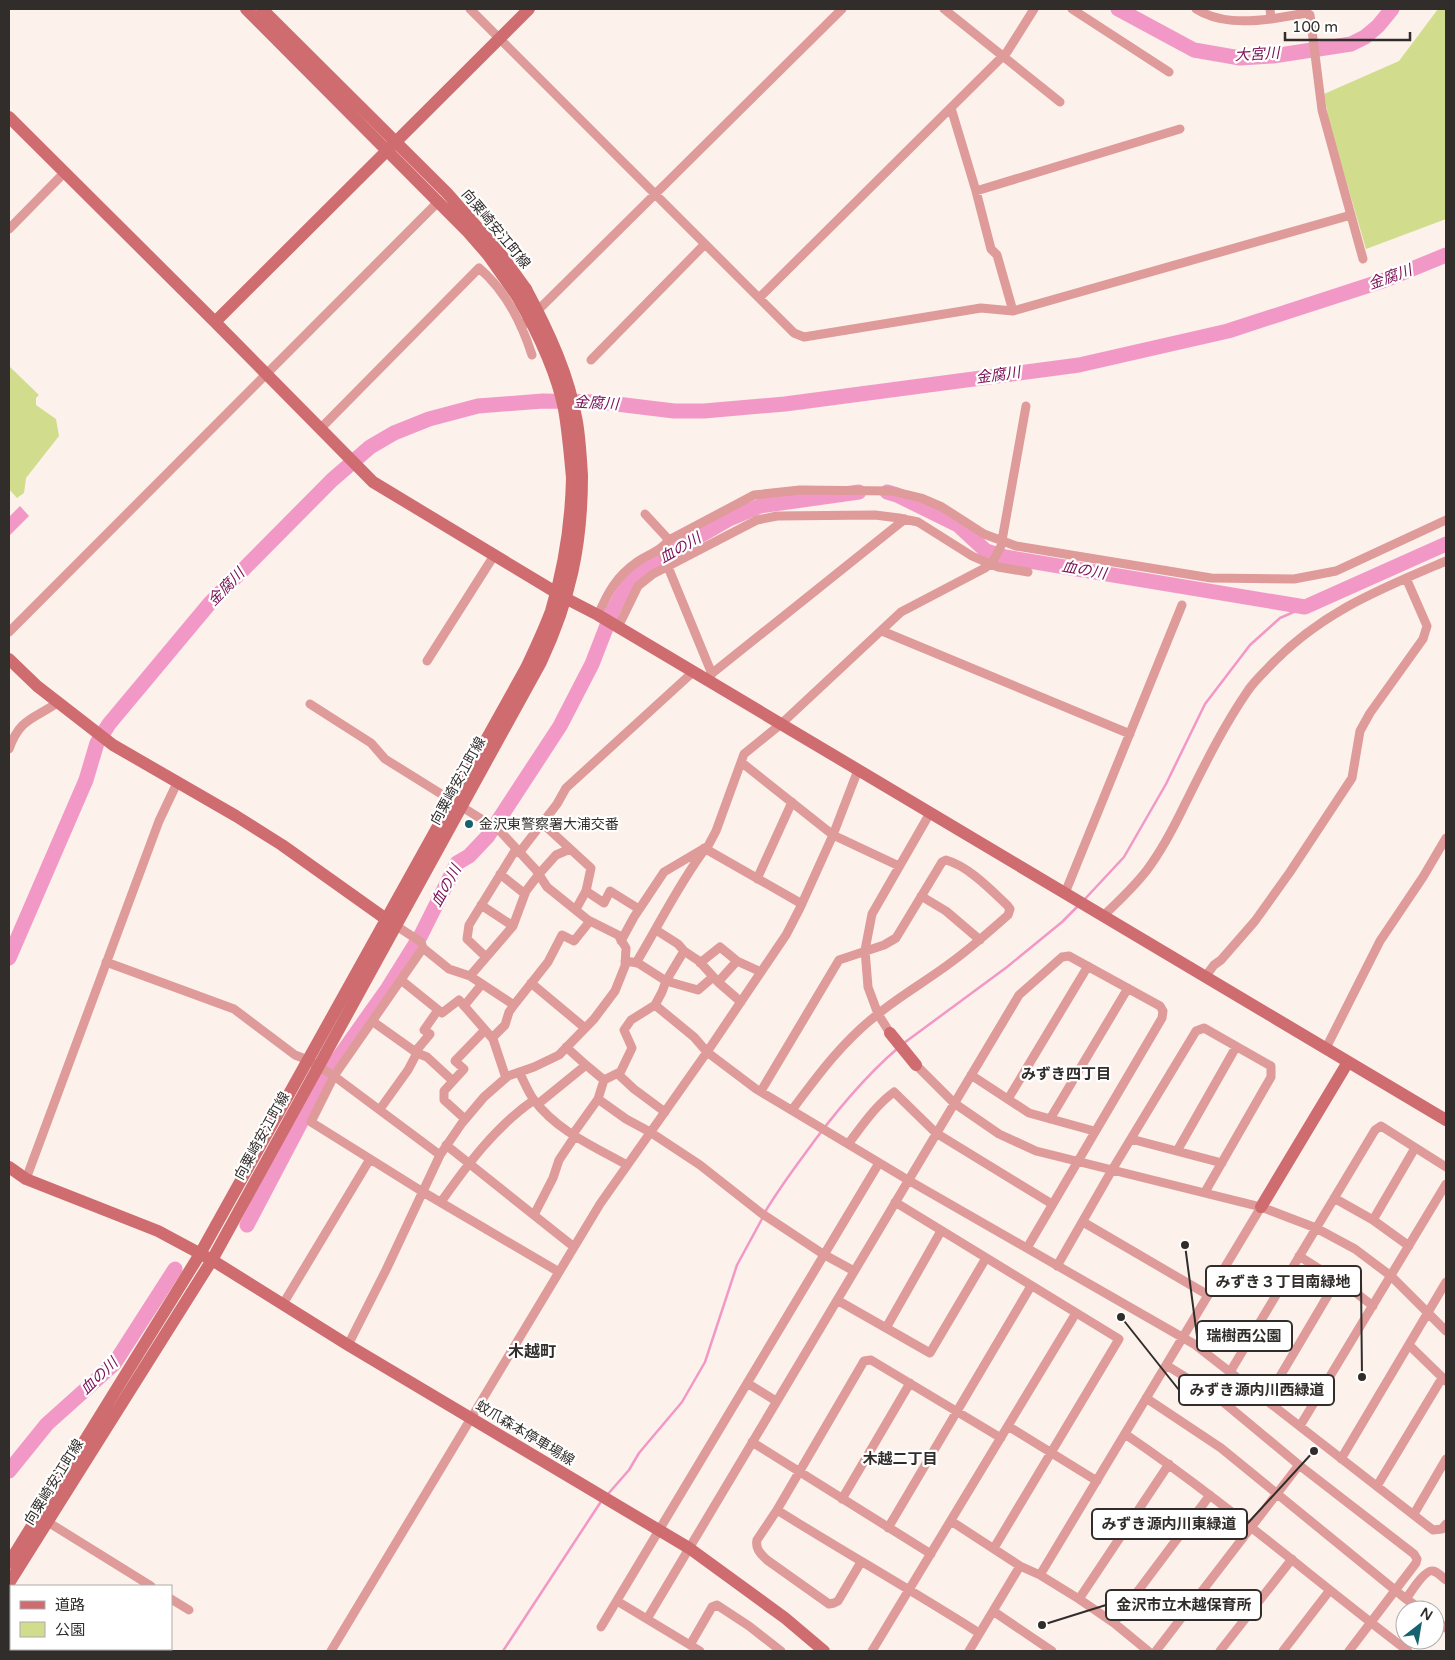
<svg xmlns="http://www.w3.org/2000/svg" width="1455" height="1660" font-family="'Varela Round','Noto Sans JP',sans-serif">
	<rect width="100%" height="100%" fill="#fcf1eb"/>
	<path fill="#d1dd8d" d="M1438 9H1446V219L1366 249 1329 122 1324 94 1399 61Z
		M9 366 39 395 36 398V405L56 419 59 436 26 478 24 493 17 498 9 489Z"/>
	<path fill="#f298c7" d="M20 506 29 516 9 536V517Z"/>
	<g fill="none" stroke-linecap="round" stroke-linejoin="round">
		<path stroke="#f298c7" stroke-width="2.5" d="M1084 900 1124 857 1166 784 1205 704 1250 645 1280 618 1305 607
			M904 1043 1007 967 1062 922 1078 906
			M765 1212C777 1192 790 1174 804 1155 832 1116 862 1079 898 1048
			M608 1494 629 1470 639 1453 682 1402 705 1362 737 1265 763 1217
			M503 1651 602 1500"/>
		<path stroke="#f298c7" stroke-width="15" d="M1118 9 1194 50 1240 58 1273 56 1351 44 1365 37 1378 26 1392 9
			M887 492 897 495 958 525 986 551 1005 557 1305 607 1446 544
			M9 958 86 780 97 743 109 724 210 603 332 480 370 447 394 433 429 419 478 406 543 401 600 402 674 411H704L785 404 1079 365 1228 331 1385 280 1446 255
			M247 1225 310 1105 332 1067 388 988 421 935 457 863 469 856 488 836 560 726 592 664 613 610 629 581 641 570 729 519 760 506 859 492
			M9 1471 47 1424 114 1364 175 1269"/>
		<path stroke="#df9a9a" stroke-width="9" d="M470 9 794 333 804 337 981 308 1013 311 1351 215
			M944 9 1060 102
			M1072 9 1169 72
			M1196 9C1218 23 1246 22 1271 19
			M1270 9 1271 19 1307 13 1310 15 1322 110 1363 259
			M951 108 976 191 1180 129
			M976 191 991 249 997 255 1013 311
			M9 229 64 173
			M759 298 1007 52 1034 9
			M521 327 842 9
			M591 360 705 244
			M320 429 479 268C505 290 522 324 532 355
			M645 514 669 540
			M661 550 712 674
			M598 615C608 592 616 577 637 562 650 553 658 553 669 540L754 495 800 490 892 491 921 498 942 507 984 534 1016 546 1211 578 1294 579 1336 571 1446 520
			M618 627 638 586 653 574 757 520 777 516 875 515 899 518 918 522 972 556 990 564 998 567 1028 572
			M882 631 1130 734
			M9 632 439 201
			M427 661 495 554
			M705 679 905 519
			M310 704 371 743 385 759 499 830 536 870 547 887 588 920 618 935 626 948 625 966 615 991 594 1019 559 1055 534 1067 508 1076 484 1097 462 1123 440 1155 386 1270 348 1345
			M9 749C20 718 34 719 57 703
			M741 762 833 835 899 866
			M542 823 591 868 586 891 576 909
			M704 848 802 904
			M519 853 557 804 566 788 693 672
			M500 874 525 894
			M757 879 792 802
			M586 891 604 903 610 891 639 909
			M1065 893 1182 605
			M921 896 946 911 980 940
			M481 905 513 926
			M1103 916C1119 901 1134 887 1147 870 1162 850 1174 827 1185 804 1204 766 1223 727 1247 692 1252 684 1260 676 1267 669 1319 613 1378 590 1446 561
			M395 925 421 942 423 948 334 1076 311 1122 423 1192 559 1272
			M656 930 678 944 684 951 699 961 718 982 741 1002
			M621 941 634 917 664 872 708 846 716 831 744 754 781 724 901 612 985 568 993 561 1001 546 1026 406
			M423 948 449 969 470 976 513 926 526 891 539 874 556 855 570 849
			M684 951 666 981 698 990 713 977
			M486 957 467 939 469 925 516 849
			M625 961 638 963 666 981 662 992 655 1005 631 1020 624 1030 632 1048 619 1075 634 1089 665 1112
			M106 962 234 1009 295 1055 308 1060 334 1076 440 1155
			M636 963C659 925 678 885 705 849
			M700 963 720 947 737 961 761 972
			M470 976 514 1005 548 962 562 935 574 941 590 921
			M1205 977 1214 965 1221 960 1255 921 1290 872 1352 778 1360 731 1370 713 1423 639 1427 626 1406 578
			M401 980 442 1013 459 1000 493 1039 506 1078
			M718 982 737 961
			M531 983 585 1028
			M655 1005 694 1037 707 1052 756 1089 908 1180 1194 1344 1433 1530 1442 1529 1446 1524
			M464 1006 482 984
			M372 1021 417 1053 427 1057 453 1081
			M890 1033 878 1014 868 987 865 950 872 914 930 813
			M492 1038 505 1025 509 1012 514 1005
			M1326 1048 1380 941 1423 877 1446 838
			M415 1052 430 1034 424 1030 438 1010
			M586 1065 604 1080 620 1072
			M916 1065 954 1103 999 1134 1036 1151 1261 1207 1316 1228 1355 1249 1391 1276 1446 1331
			M519 1072C524 1081 528 1092 534 1100 557 1131 595 1147 627 1165
			M971 1075 1029 1113 1094 1131
			M761 1091 839 960 884 945 896 938 942 862 946 860C968 866 990 889 1007 905L1010 909 1008 915C990 931 972 947 953 961 928 980 901 995 878 1014 843 1041 818 1075 792 1110
			M598 1099 604 1080
			M1008 1099 1088 966
			M538 1104 586 1065 566 1047
			M380 1109 408 1070 417 1053
			M465 1119 444 1100V1091L464 1069 455 1061 485 1030
			M1050 1119 1128 988
			M573 1134 598 1099 626 1119 650 1132 700 1165 761 1213 823 1254 854 1271
			M1131 1139 1222 1163
			M848 1144C862 1126 875 1106 894 1092L936 1133 1052 1204
			M446 1145 574 1247
			M1177 1151 1236 1047
			M26 1179 159 821 177 783
			M1334 1198 1373 1220 1409 1246
			M441 1202C467 1165 496 1126 534 1100
			M895 1202 1119 1339 994 1548
			M534 1215 553 1178 559 1160 575 1136
			M1373 1220 1415 1148
			M1083 1222 1208 1295
			M1299 1256 1351 1289 1373 1306
			M1057 1266 1112 1170 1196 1031 1204 1028 1271 1066V1077L1205 1192
			M837 1300 930 1353 986 1258
			M283 1304 370 1159
			M886 1328 941 1231
			M1409 1345 1446 1381
			M1166 1365 1216 1396 1299 1465 1414 1554 1417 1559 1416 1563 1349 1651
			M1230 1372 1375 1130 1381 1126 1446 1167
			M747 1383 776 1401
			M1146 1398 1221 1448 1406 1599C1411 1592 1425 1569 1433 1571 1438 1572 1442 1577 1446 1580
			M1266 1400 1337 1280
			M1008 1426 1097 1481
			M1300 1426 1446 1184
			M1125 1434C1224 1501 1313 1579 1408 1651
			M752 1442 931 1554
			M1341 1459 1446 1282
			M1377 1486 1442 1378
			M842 1499 910 1383
			M777 1510 757 1540C755 1549 761 1554 767 1560L829 1604 834 1603 838 1601 861 1562
			M1414 1514 1446 1459
			M43 1519 151 1586
			M951 1521 1020 1566 1040 1575 1079 1599 1114 1623 1148 1651
			M888 1528 1031 1286
			M1040 1575 1261 1207
			M171 1599 189 1610
			M1079 1599 1169 1464
			M1406 1599 1422 1610
			M617 1601 700 1651
			M993 1611 1052 1651
			M647 1619 1019 995 1062 957 1069 956 1160 1006 1163 1011 1162 1018 1027 1248
			M1435 1620 1446 1628
			M1114 1623 1210 1495
			M601 1627 879 1163
			M979 1633C913 1591 844 1552 777 1510L864 1361 871 1360 1001 1438
			M690 1645 712 1607 717 1605 749 1626 781 1651
			M331 1651 600 1204 707 1052 786 935 800 908 833 835 858 770
			M872 1651 1076 1313
			M969 1651 1020 1566
			M1156 1651 1299 1465
			M1220 1651 1292 1559
			M1283 1651 1330 1590"/>
		<path stroke="#ce6c6f" stroke-width="12" d="M246 9 468 232 488 255 517 296
			M262 9 447 193 500 253 526 289
			M9 117 215 322 373 482 567 599 598 615 1446 1120
			M215 322 529 9
			M9 659 37 686 113 745 236 816 282 845 393 924
			M890 1033 916 1065
			M9 1167 26 1179 158 1231 212 1260 348 1345 689 1548 785 1618 824 1651
			M1261 1207 1348 1062
			M9 1563 200 1254 526 668C535 649 544 630 551 611 564 568 571 523 572 478
			M9 1583 212 1260 541 662C570 600 582 546 582 476"/>
		<path stroke="#ce6c6f" stroke-width="12" d="M526 289C549 332 569 375 577 422 580 440 581 459 582 476
			M517 296C537 331 556 369 564 409 568 432 570 455 572 478"/>
	</g>
	<circle fill="#17626f" stroke="#fff" stroke-width="2" cx="469" cy="824" r="5"/>
	<g text-anchor="middle" dominant-baseline="central" stroke-width="4.5" stroke-linejoin="round" paint-order="stroke">
		<g font-size="14" fill="#312d2b" stroke="#fff">
			<text transform="translate(496 229) rotate(50)">向粟崎安江町線</text>
			<text transform="translate(458 781) rotate(-61)">向粟崎安江町線</text>
			<text transform="translate(262 1136) rotate(-61)">向粟崎安江町線</text>
			<text transform="translate(525 1433) rotate(31)">蚊爪森本停車場線</text>
			<text transform="translate(54 1482) rotate(-58)">向粟崎安江町線</text>
		</g>
		<g font-size="14" fill="#312d2b" stroke="#fff" text-anchor="start">
			<text x="479" y="824">金沢東警察署大浦交番</text>
		</g>
		<g font-size="15" font-style="italic" fill="#790f54" stroke="#fff">
			<text transform="translate(1257 54) rotate(-3)">大宮川</text>
			<text transform="translate(1390 277) rotate(-20)">金腐川</text>
			<text transform="translate(998 375) rotate(-8)">金腐川</text>
			<text transform="translate(596 403) rotate(3)">金腐川</text>
			<text transform="translate(680 548) rotate(-30)">血の川</text>
			<text transform="translate(1084 570) rotate(10)">血の川</text>
			<text transform="translate(226 587) rotate(-46)">金腐川</text>
			<text transform="translate(446 886) rotate(-61)">血の川</text>
			<text transform="translate(99 1376) rotate(-44)">血の川</text>
		</g>
		<g font-size="15" font-weight="bold" fill="#312d2b" stroke="#fff">
			<text x="1066" y="1074">みずき四丁目</text>
			<text x="900" y="1459">木越二丁目</text>
		</g>
		<g font-size="16" font-weight="bold" fill="#312d2b" stroke="#fff">
			<text x="532" y="1352">木越町</text>
		</g>
	</g>
	<path fill="none" stroke="#312d2b" stroke-width="2" d="M1362 1377L1361 1281M1185 1245L1197 1336M1121 1317L1179 1390M1314 1451L1247 1524M1042 1625L1106 1605"/>
	<g fill="#312d2b" stroke="#fff" stroke-width="2">
		<circle cx="1362" cy="1377" r="5"/>
		<circle cx="1185" cy="1245" r="5"/>
		<circle cx="1121" cy="1317" r="5"/>
		<circle cx="1314" cy="1451" r="5"/>
		<circle cx="1042" cy="1625" r="5"/>
	</g>
	<g fill="#fff" stroke="#312d2b" stroke-width="2">
		<rect x="1206" y="1266" width="155" height="30" rx="5"/>
		<rect x="1197" y="1321" width="95" height="30" rx="5"/>
		<rect x="1179" y="1375" width="155" height="30" rx="5"/>
		<rect x="1092" y="1509" width="155" height="30" rx="5"/>
		<rect x="1106" y="1590" width="155" height="30" rx="5"/>
	</g>
	<g font-size="15" text-anchor="middle" font-weight="bold" fill="#312d2b">
		<text x="1283" y="1287">みずき３丁目南緑地</text>
		<text x="1244" y="1341">瑞樹西公園</text>
		<text x="1257" y="1395">みずき源内川西緑道</text>
		<text x="1169" y="1529">みずき源内川東緑道</text>
		<text x="1184" y="1610">金沢市立木越保育所</text>
	</g>
	<rect width="1455" height="1660" fill="none" stroke="#312d2b" stroke-width="20"/>
	<rect x="10" y="1585" width="162" height="65" fill="#ffffff" stroke="#adabaa"/>
	<rect x="20" y="1601" width="25" height="8" fill="#ce6c6f" stroke="#adabaa"/>
	<text x="55" y="1610" font-size="15" fill="#312d2b">道路</text>
	<rect x="20" y="1622" width="25" height="15" fill="#d1dd8d" stroke="#adabaa"/>
	<text x="55" y="1635" font-size="15" fill="#312d2b">公園</text>
	<g transform="translate(1420 1625) rotate(31)"><circle r="24" fill="#ffffff" stroke="#adabaa"/>
	<path d="M0-4L9 19L0 12L-9 19Z" fill="#17626f"/>
	<text y="-8" font-size="14" font-weight="bold" text-anchor="middle" fill="#312d2b">N</text>
	</g>
	<path d="M1285 32v8h125v-8" fill="none" stroke="#312d2b" stroke-width="2.5"/>
	<text x="1292" y="32" font-size="15" fill="#312d2b" stroke="#ffffff" stroke-width="4" paint-order="stroke">100 m</text>
</svg>
